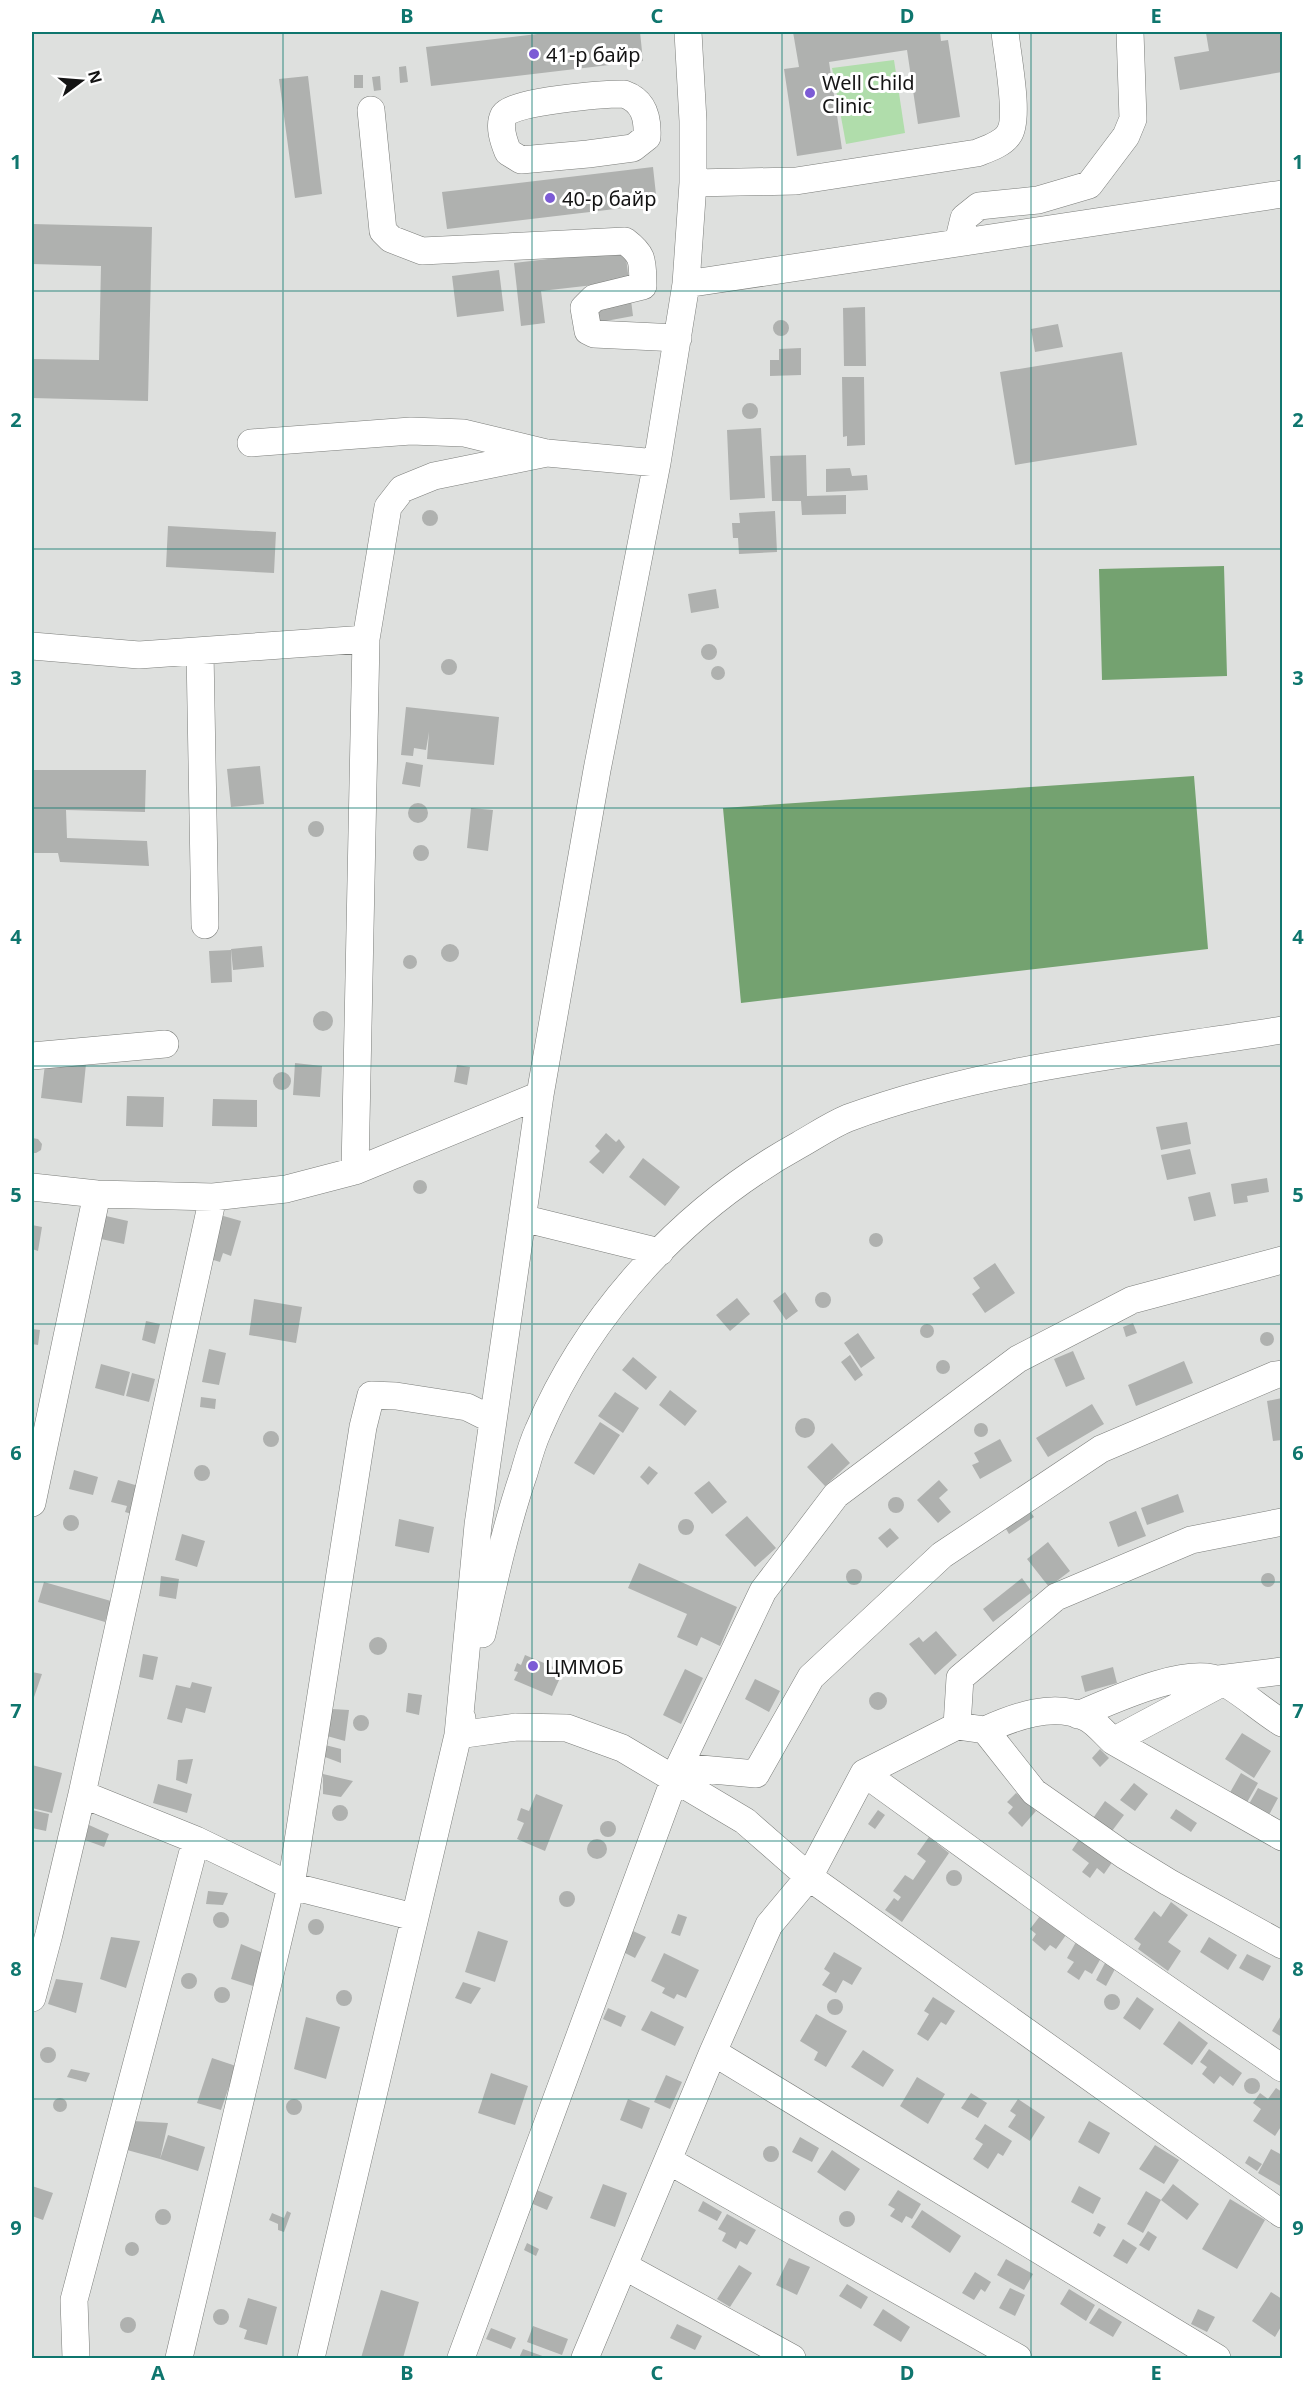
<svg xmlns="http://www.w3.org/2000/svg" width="1314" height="2390" font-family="'Noto Sans',sans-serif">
	<rect width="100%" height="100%" fill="#dee0de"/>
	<path fill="#b0ddab" d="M894 60 905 133 846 144 832 68Z"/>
	<path fill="#74a270" d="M1224 566 1227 676 1102 680 1099 569Z
		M1194 776 1208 949 741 1003 723 808Z"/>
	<path fill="#afb1af" d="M554 32H640L643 61 431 86 426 47Z
		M793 32H940L941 41 948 40 960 117 918 124 907 50 829 62 842 149 797 156 784 69 799 67Z
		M1212 32H1282V72L1180 90 1174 57 1209 51 1206 33Z
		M406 66 408 82 400 83 399 67Z
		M354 75H363V88H354Z
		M308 76 322 194 295 198 279 79Z
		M380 76 381 90 374 91 372 77Z
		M653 167 657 204 447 229 442 192Z
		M32 224 152 227 148 401 32 398V359L99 360 101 266 32 264Z
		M625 250 629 281 541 291 545 323 521 326 514 263Z
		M499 270 504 311 457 317 452 276Z
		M631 300 633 316 595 323 592 307Z
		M865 307 866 366H844L843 308Z
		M773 328a8 8 0 1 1 16 0a8 8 0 1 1-16 0Z
		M1058 324 1063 347 1035 352 1031 329Z
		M801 348V375L770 376V360H779V349Z
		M1122 352 1137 445 1015 465 1000 372Z
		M842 377H864L865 445 847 446V436L843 437Z
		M742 411a8 8 0 1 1 16 0a8 8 0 1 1-16 0Z
		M761 428 765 498 730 500 727 430Z
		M806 455 807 496 846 495V514L802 515 801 501H772L770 456Z
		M850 468 852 476 867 475 868 490 826 492V469Z
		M422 518a8 8 0 1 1 16 0a8 8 0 1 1-16 0Z
		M775 511 777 552 739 554 738 538H733L732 523H740L739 513Z
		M168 526 276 532 274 573 166 567Z
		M716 589 719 608 691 613 688 594Z
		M701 652a8 8 0 1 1 16 0a8 8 0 1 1-16 0Z
		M441 667a8 8 0 1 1 16 0a8 8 0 1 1-16 0Z
		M711 673a7 7 0 1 1 14 0a7 7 0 1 1-14 0Z
		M406 707 499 717 494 765 427 759 429 732 426 750 414 748 413 756 401 755Z
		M406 762 423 765 420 787 402 784Z
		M260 766 264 804 231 807 227 769Z
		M32 770H146L145 812 66 810 67 838 147 841 149 866 60 862 58 853H32Z
		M408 813a10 10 0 1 1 20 0a10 10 0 1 1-20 0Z
		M471 808 493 810 488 851 467 848Z
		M308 829a8 8 0 1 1 16 0a8 8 0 1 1-16 0Z
		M413 853a8 8 0 1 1 16 0a8 8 0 1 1-16 0Z
		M441 953a9 9 0 1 1 18 0a9 9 0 1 1-18 0Z
		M262 946 264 967 233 970 231 949Z
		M231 950 232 982 211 983 209 951Z
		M403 962a7 7 0 1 1 14 0a7 7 0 1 1-14 0Z
		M313 1021a10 10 0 1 1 20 0a10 10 0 1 1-20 0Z
		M295 1063 322 1066 320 1097 293 1095Z
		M45 1064H86L82 1103 41 1098Z
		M457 1065 470 1067 467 1085 454 1082Z
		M273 1081a9 9 0 1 1 18 0a9 9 0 1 1-18 0Z
		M127 1096 164 1097 163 1127 126 1126Z
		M213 1099 257 1100V1127L212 1126Z
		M1187 1122 1191 1144 1161 1150 1156 1127Z
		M606 1133 616 1142 619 1139 625 1147 603 1174 589 1162 600 1151 595 1146Z
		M32 1138 38 1139 42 1144 41 1150 36 1153H32Z
		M1190 1149 1196 1174 1167 1180 1161 1155Z
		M643 1158 680 1187 665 1206 629 1177Z
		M1267 1178 1269 1192 1247 1196 1248 1202 1234 1204 1231 1184Z
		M413 1187a7 7 0 1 1 14 0a7 7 0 1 1-14 0Z
		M1210 1192 1216 1216 1194 1221 1188 1197Z
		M220 1215 241 1221 231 1256 223 1253 220 1262 207 1258Z
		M106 1216 128 1221 124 1244 101 1239Z
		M32 1225 42 1227 38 1251 32 1249Z
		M869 1240a7 7 0 1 1 14 0a7 7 0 1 1-14 0Z
		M995 1263 1015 1293 985 1313 972 1294 980 1288 973 1278Z
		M785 1292 798 1311 786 1320 773 1301Z
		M815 1300a8 8 0 1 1 16 0a8 8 0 1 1-16 0Z
		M737 1298 750 1314 730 1331 716 1315Z
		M254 1299 302 1307 296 1343 249 1335Z
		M146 1321 160 1324 155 1344 142 1340Z
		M1133 1323 1137 1333 1126 1337 1123 1327Z
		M920 1331a7 7 0 1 1 14 0a7 7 0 1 1-14 0Z
		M32 1329 40 1330 38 1345 32 1344Z
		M1260 1339a7 7 0 1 1 14 0a7 7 0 1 1-14 0Z
		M858 1333 875 1358 861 1368 844 1343Z
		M209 1349 226 1353 219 1385 202 1382Z
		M1073 1351 1085 1379 1066 1387 1054 1359Z
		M850 1355 863 1375 855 1381 841 1362Z
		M633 1357 657 1377 646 1390 622 1370Z
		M936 1367a7 7 0 1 1 14 0a7 7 0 1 1-14 0Z
		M1184 1361 1193 1383 1136 1406 1128 1385Z
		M101 1364 130 1372 124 1396 95 1388Z
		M132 1373 155 1379 149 1402 126 1396Z
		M670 1390 697 1411 685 1426 659 1405Z
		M615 1392 639 1408 623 1433 598 1416Z
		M201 1397 216 1399 215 1409 200 1407Z
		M1282 1398V1440L1273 1441 1267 1401Z
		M1092 1404 1104 1424 1048 1457 1036 1438Z
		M795 1428a10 10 0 1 1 20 0a10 10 0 1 1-20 0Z
		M600 1422 620 1435 594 1475 574 1463Z
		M974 1430a7 7 0 1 1 14 0a7 7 0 1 1-14 0Z
		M263 1439a8 8 0 1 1 16 0a8 8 0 1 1-16 0Z
		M1000 1439 1012 1461 980 1479 972 1465 979 1462 974 1453Z
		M832 1443 850 1463 825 1486 807 1467Z
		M194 1473a8 8 0 1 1 16 0a8 8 0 1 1-16 0Z
		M649 1466 658 1473 648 1485 640 1477Z
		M74 1470 98 1477 93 1495 69 1489Z
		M118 1480 142 1487 135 1515 125 1512 127 1506 111 1502Z
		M939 1480 948 1490 939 1498 951 1512 938 1523 917 1500Z
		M709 1481 727 1502 712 1514 694 1493Z
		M1178 1494 1184 1512 1147 1525 1141 1508Z
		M888 1505a8 8 0 1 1 16 0a8 8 0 1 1-16 0Z
		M1028 1508 1034 1517 1009 1534 1003 1524Z
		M1136 1511 1146 1536 1118 1547 1109 1522Z
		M63 1523a8 8 0 1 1 16 0a8 8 0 1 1-16 0Z
		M747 1516 776 1548 755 1567 725 1535Z
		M399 1519 434 1527 429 1553 395 1546Z
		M678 1527a8 8 0 1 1 16 0a8 8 0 1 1-16 0Z
		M890 1528 899 1538 887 1548 878 1538Z
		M182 1534 205 1541 197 1567 175 1560Z
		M1048 1542 1070 1571 1049 1587 1027 1559Z
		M639 1563 737 1607 720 1646 701 1637 697 1646 677 1637 687 1614 628 1588Z
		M846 1577a8 8 0 1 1 16 0a8 8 0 1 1-16 0Z
		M1261 1580a7 7 0 1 1 14 0a7 7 0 1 1-14 0Z
		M161 1576 179 1579 176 1599 159 1596Z
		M1022 1578 1032 1592 993 1622 983 1609Z
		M44 1582 111 1601 105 1622 38 1602Z
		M936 1631 957 1655 935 1675 909 1644 919 1637 923 1642Z
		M369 1646a9 9 0 1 1 18 0a9 9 0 1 1-18 0Z
		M143 1654 158 1657 153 1680 139 1677Z
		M525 1655 563 1671 552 1696 514 1680 518 1672 514 1671 517 1663 521 1665Z
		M1113 1667 1117 1683 1085 1692 1081 1676Z
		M685 1669 703 1678 681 1724 663 1715Z
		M32 1672 42 1674 32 1703Z
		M755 1679 780 1691 769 1712 745 1699Z
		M192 1682 212 1687 205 1713 186 1708 182 1723 167 1719 176 1685 190 1688Z
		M869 1701a9 9 0 1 1 18 0a9 9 0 1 1-18 0Z
		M408 1693 422 1695 419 1715 406 1712Z
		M332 1709 349 1710 345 1741 327 1736Z
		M353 1723a8 8 0 1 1 16 0a8 8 0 1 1-16 0Z
		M1242 1733 1271 1751 1254 1778 1225 1759Z
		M325 1745 341 1749V1763L325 1757Z
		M1100 1749 1109 1758 1100 1767 1092 1758Z
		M193 1759 187 1784 176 1780 178 1760Z
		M32 1765 62 1773 52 1813 32 1808Z
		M1241 1773 1258 1783 1245 1806 1228 1796Z
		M323 1774 353 1781 341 1797 323 1794Z
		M1134 1783 1148 1794 1135 1811 1120 1800Z
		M158 1784 192 1794 187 1813 153 1803Z
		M1258 1788 1278 1798 1269 1815 1249 1804Z
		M1016 1793 1036 1811 1022 1827 1008 1813 1013 1807 1007 1802Z
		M536 1794 563 1805 545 1851 517 1839 524 1823 517 1820 521 1808 529 1811Z
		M1105 1801 1124 1815 1109 1835 1091 1821Z
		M332 1813a8 8 0 1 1 16 0a8 8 0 1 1-16 0Z
		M1176 1809 1197 1823 1191 1832 1170 1818Z
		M32 1810 49 1814 46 1831 32 1828Z
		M878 1810 885 1815 875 1829 868 1824Z
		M600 1829a8 8 0 1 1 16 0a8 8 0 1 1-16 0Z
		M89 1825 109 1834 104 1847 85 1840Z
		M929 1837 949 1853 902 1922 885 1910 894 1898 898 1901 901 1897 893 1891 905 1875 913 1880 926 1861 917 1854Z
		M1080 1838 1113 1861 1104 1874 1097 1868 1090 1878 1082 1872 1089 1863 1072 1850Z
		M587 1849a10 10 0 1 1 20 0a10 10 0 1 1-20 0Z
		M946 1878a8 8 0 1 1 16 0a8 8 0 1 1-16 0Z
		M208 1891 228 1893 223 1905 206 1904Z
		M559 1899a8 8 0 1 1 16 0a8 8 0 1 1-16 0Z
		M1171 1902 1188 1915 1168 1942 1181 1951 1168 1971 1138 1949 1141 1944 1134 1939 1154 1911 1161 1917Z
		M213 1920a8 8 0 1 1 16 0a8 8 0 1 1-16 0Z
		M678 1914 687 1917 680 1936 671 1933Z
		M1040 1916 1066 1935 1056 1949 1050 1945 1045 1951 1032 1940 1036 1934 1030 1929Z
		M308 1927a8 8 0 1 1 16 0a8 8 0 1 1-16 0Z
		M478 1931 508 1941 495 1982 465 1972Z
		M633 1931 646 1937 635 1958 623 1952Z
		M111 1937 140 1941 126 1988 100 1979Z
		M1209 1937 1237 1955 1228 1970 1200 1952Z
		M1076 1942 1101 1958 1092 1974 1085 1970 1079 1980 1067 1972 1074 1962 1067 1958Z
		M241 1944 263 1953 253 1986 231 1979Z
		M834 1952 862 1968 852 1985 843 1980 836 1993 822 1985 830 1973 824 1969Z
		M664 1953 699 1970 686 1998 677 1994 674 1999 662 1993 665 1988 651 1981Z
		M1247 1954 1271 1966 1263 1981 1239 1968Z
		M1105 1963 1115 1969 1106 1986 1096 1980Z
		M181 1981a8 8 0 1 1 16 0a8 8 0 1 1-16 0Z
		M56 1979 83 1983 76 2013 48 2004Z
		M463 1982 481 1988 471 2004 455 1998Z
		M214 1995a8 8 0 1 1 16 0a8 8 0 1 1-16 0Z
		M336 1998a8 8 0 1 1 16 0a8 8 0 1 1-16 0Z
		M1104 2002a8 8 0 1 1 16 0a8 8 0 1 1-16 0Z
		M933 1997 955 2011 946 2025 941 2022 928 2041 917 2034 929 2014 924 2011Z
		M1137 1997 1154 2009 1140 2030 1123 2018Z
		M827 2007a8 8 0 1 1 16 0a8 8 0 1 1-16 0Z
		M608 2008 626 2016 621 2027 603 2019Z
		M651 2011 684 2027 675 2046 641 2030Z
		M816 2014 847 2031 826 2067 814 2060 818 2052 800 2041Z
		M1282 2014V2037L1272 2031Z
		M306 2017 340 2027 326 2079 294 2069Z
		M1179 2021 1208 2043 1192 2065 1163 2044Z
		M40 2055a8 8 0 1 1 16 0a8 8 0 1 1-16 0Z
		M1209 2049 1242 2073 1233 2086 1220 2076 1214 2084 1202 2074 1207 2067 1200 2062Z
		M863 2050 894 2070 883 2087 851 2067Z
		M212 2058 236 2066 221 2110 197 2103Z
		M71 2069 90 2073 86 2082 67 2077Z
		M491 2073 528 2086 515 2125 478 2113Z
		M666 2075 682 2082 670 2109 654 2102Z
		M917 2077 945 2094 928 2124 900 2106Z
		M1244 2086a8 8 0 1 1 16 0a8 8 0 1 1-16 0Z
		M1276 2088 1282 2092V2125L1275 2136 1253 2121 1261 2109 1253 2103 1260 2093 1268 2099Z
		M971 2093 987 2103 978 2118 961 2108Z
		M53 2105a7 7 0 1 1 14 0a7 7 0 1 1-14 0Z
		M628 2099 650 2108 642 2129 620 2120Z
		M1018 2099 1045 2117 1030 2141 1008 2127 1016 2115 1010 2111Z
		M286 2107a8 8 0 1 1 16 0a8 8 0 1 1-16 0Z
		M133 2121 168 2123 160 2159 127 2150Z
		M1089 2121 1110 2133 1099 2154 1078 2142Z
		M985 2124 1012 2141 1003 2156 998 2153 988 2169 973 2159 983 2144 975 2139Z
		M168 2135 205 2147 198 2171 160 2159Z
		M800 2137 819 2148 812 2162 792 2152Z
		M1155 2145 1179 2160 1164 2184 1139 2169Z
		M763 2154a8 8 0 1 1 16 0a8 8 0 1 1-16 0Z
		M1271 2149 1282 2155V2187L1258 2173Z
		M832 2150 860 2169 845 2191 817 2172Z
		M1249 2156 1262 2164 1257 2171 1245 2163Z
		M603 2184 627 2193 615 2227 590 2218Z
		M1173 2184 1199 2204 1187 2220 1161 2200Z
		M32 2186 53 2193 43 2220 32 2216Z
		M1079 2186 1101 2198 1093 2214 1071 2202Z
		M532 2188 553 2197 547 2210 526 2201Z
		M898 2190 921 2204 912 2219 906 2216 902 2223 890 2216 895 2209 888 2205Z
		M1146 2191 1161 2200 1143 2233 1127 2224Z
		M1230 2199 1265 2220 1237 2269 1202 2249Z
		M703 2201 722 2212 717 2221 698 2211Z
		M155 2217a8 8 0 1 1 16 0a8 8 0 1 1-16 0Z
		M922 2210 961 2236 950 2253 911 2227Z
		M287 2211 291 2213 284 2232 278 2230V2224L269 2220 272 2213 284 2218Z
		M839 2219a8 8 0 1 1 16 0a8 8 0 1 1-16 0Z
		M727 2214 756 2230 747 2245 740 2241 736 2249 722 2241 726 2233 718 2229Z
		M1098 2223 1106 2227 1100 2237 1093 2233Z
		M1148 2231 1157 2237 1149 2251 1139 2245Z
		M1123 2239 1137 2248 1127 2264 1113 2256Z
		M125 2249a7 7 0 1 1 14 0a7 7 0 1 1-14 0Z
		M527 2243 539 2249 536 2256 524 2250Z
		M789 2258 810 2267 797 2295 776 2285Z
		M1006 2259 1033 2274 1024 2290 997 2275Z
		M739 2265 752 2273 730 2307 717 2299Z
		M975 2272 991 2282 985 2292 981 2289 974 2300 962 2293Z
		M847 2284 868 2297 861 2309 839 2296Z
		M1010 2288 1025 2295 1015 2316 999 2308Z
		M1069 2289 1095 2305 1086 2321 1060 2304Z
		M381 2290 419 2302 403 2358H361Z
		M1271 2292 1282 2299V2325L1275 2337 1252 2321Z
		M248 2298 277 2307 267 2345 244 2339 247 2330 239 2327Z
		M1099 2308 1122 2322 1113 2337 1089 2323Z
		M883 2309 910 2327 901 2342 873 2325Z
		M1198 2309 1215 2317 1207 2332 1191 2324Z
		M213 2317a8 8 0 1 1 16 0a8 8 0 1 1-16 0Z
		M120 2325a8 8 0 1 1 16 0a8 8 0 1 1-16 0Z
		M677 2324 702 2336 695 2350 670 2338Z
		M533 2326 568 2339 562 2355 527 2342Z
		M491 2328 516 2338 511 2349 486 2339Z
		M523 2349 548 2358H519Z"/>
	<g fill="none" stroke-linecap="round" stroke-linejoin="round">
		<defs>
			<path id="minor" d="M688 32 693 121V183L686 284 657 463 597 770 540 1095 478 1525 458 1735 517 1727 567 1728 622 1748 745 1821 809 1877 1282 2214
				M624 94C644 101 648 118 647 137L633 148 588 154 521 160 508 152C504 142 498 126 504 115 513 101 605 94 624 94Z
				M371 110 383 231 391 239 422 251 625 241C645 256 642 262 643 286L594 298 584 308 588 331 594 334 678 338
				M693 183 796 181 977 153C987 149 1003 144 1009 134 1020 118 1007 54 1005 32
				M958 243 964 218 979 206 1038 200 1089 185 1126 136 1133 119 1130 32
				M686 284 1282 194
				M251 443 411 431 464 433 547 453 657 463
				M32 646 139 655 366 639
				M200 651 205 925
				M32 1056 165 1044
				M355 1171 366 639 388 507 402 489 434 476 547 453
				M32 1187 97 1194 213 1197 286 1189 355 1171 540 1095
				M522 1218 660 1252
				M32 1503 97 1194
				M482 1634C494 1580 506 1526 524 1473 528 1459 532 1444 538 1431 589 1311 685 1208 799 1145 815 1136 831 1125 848 1118 986 1067 1138 1053 1282 1030
				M1078 1715C1109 1702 1189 1664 1221 1681 1242 1692 1261 1710 1282 1723
				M957 1726 985 1730 1034 1792 1124 1855 1168 1882 1282 1945
				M985 1730C1014 1717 1053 1702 1085 1717 1095 1721 1105 1734 1113 1741L1218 1685 1219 1679 1282 1671
				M1113 1741 1282 1837
				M679 1767 756 1774 811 1677 942 1555 1101 1449 1275 1375 1282 1374
				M864 1773 1081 1930 1282 2068
				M82 1794 196 1840 291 1886 414 1917
				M32 1998 49 1934 82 1794 213 1197
				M713 2052 1217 2358
				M669 2161 1018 2358
				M624 2266 792 2358
				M76 2358 74 2300 196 1840
				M179 2358 291 1886 363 1427 371 1395 396 1396 467 1407 493 1420
				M311 2358 462 1718
				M461 2358 679 1767 763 1591 836 1495 1018 1359 1132 1300 1282 1260
				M585 2358 713 2052 769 1925 809 1877 864 1773 957 1726 960 1678 1056 1597 1191 1540 1282 1522"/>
		</defs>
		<use href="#minor" stroke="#7b7d7a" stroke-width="28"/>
		<use href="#minor" stroke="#fff" stroke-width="27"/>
	</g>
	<path fill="none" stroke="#0f766e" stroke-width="1.5" stroke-opacity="0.55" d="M283 32V2358M532 32V2358M782 32V2358M1031 32V2358M32 291H1282M32 549H1282M32 808H1282M32 1066H1282M32 1324H1282M32 1582H1282M32 1841H1282M32 2099H1282"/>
	<g fill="#7c5bd5" stroke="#fff" stroke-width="2">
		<circle cx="534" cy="54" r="6"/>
		<circle cx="810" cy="93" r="6"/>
		<circle cx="550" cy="198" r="6"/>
		<circle cx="533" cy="1666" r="6"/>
	</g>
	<g text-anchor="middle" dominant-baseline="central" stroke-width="6" stroke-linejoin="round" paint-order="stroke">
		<g font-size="20" fill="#141414" stroke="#fff" text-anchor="start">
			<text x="546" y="54">41-р байр</text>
			<text x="822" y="82">Well Child<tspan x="822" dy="23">Clinic</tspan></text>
			<text x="562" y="198">40-р байр</text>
			<text x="545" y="1666">ЦММОБ</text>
		</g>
	</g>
	<rect width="1314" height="2390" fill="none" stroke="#ffffff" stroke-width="66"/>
	<g transform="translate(81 81) rotate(74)" stroke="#ffffff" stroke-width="4.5" paint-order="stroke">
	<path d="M0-4.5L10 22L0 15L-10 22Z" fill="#141414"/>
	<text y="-9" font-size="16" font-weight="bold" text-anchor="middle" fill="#141414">N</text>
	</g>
	<rect x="33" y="33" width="1248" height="2324" fill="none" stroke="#0f766e" stroke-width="2"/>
	<g font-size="20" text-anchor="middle" font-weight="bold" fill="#0f766e">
		<text x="158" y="23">A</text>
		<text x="407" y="23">B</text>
		<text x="657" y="23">C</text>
		<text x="907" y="23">D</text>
		<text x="1156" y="23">E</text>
		<text x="16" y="169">1</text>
		<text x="1298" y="169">1</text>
		<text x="16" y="427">2</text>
		<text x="1298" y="427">2</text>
		<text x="16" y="685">3</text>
		<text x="1298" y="685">3</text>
		<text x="16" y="944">4</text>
		<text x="1298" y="944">4</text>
		<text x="16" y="1202">5</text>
		<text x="1298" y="1202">5</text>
		<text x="16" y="1460">6</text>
		<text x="1298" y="1460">6</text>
		<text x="16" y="1718">7</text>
		<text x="1298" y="1718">7</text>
		<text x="16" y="1976">8</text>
		<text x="1298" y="1976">8</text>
		<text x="16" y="2235">9</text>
		<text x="1298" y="2235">9</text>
		<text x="158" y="2380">A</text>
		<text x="407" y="2380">B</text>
		<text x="657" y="2380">C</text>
		<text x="907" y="2380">D</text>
		<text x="1156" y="2380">E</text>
	</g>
</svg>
